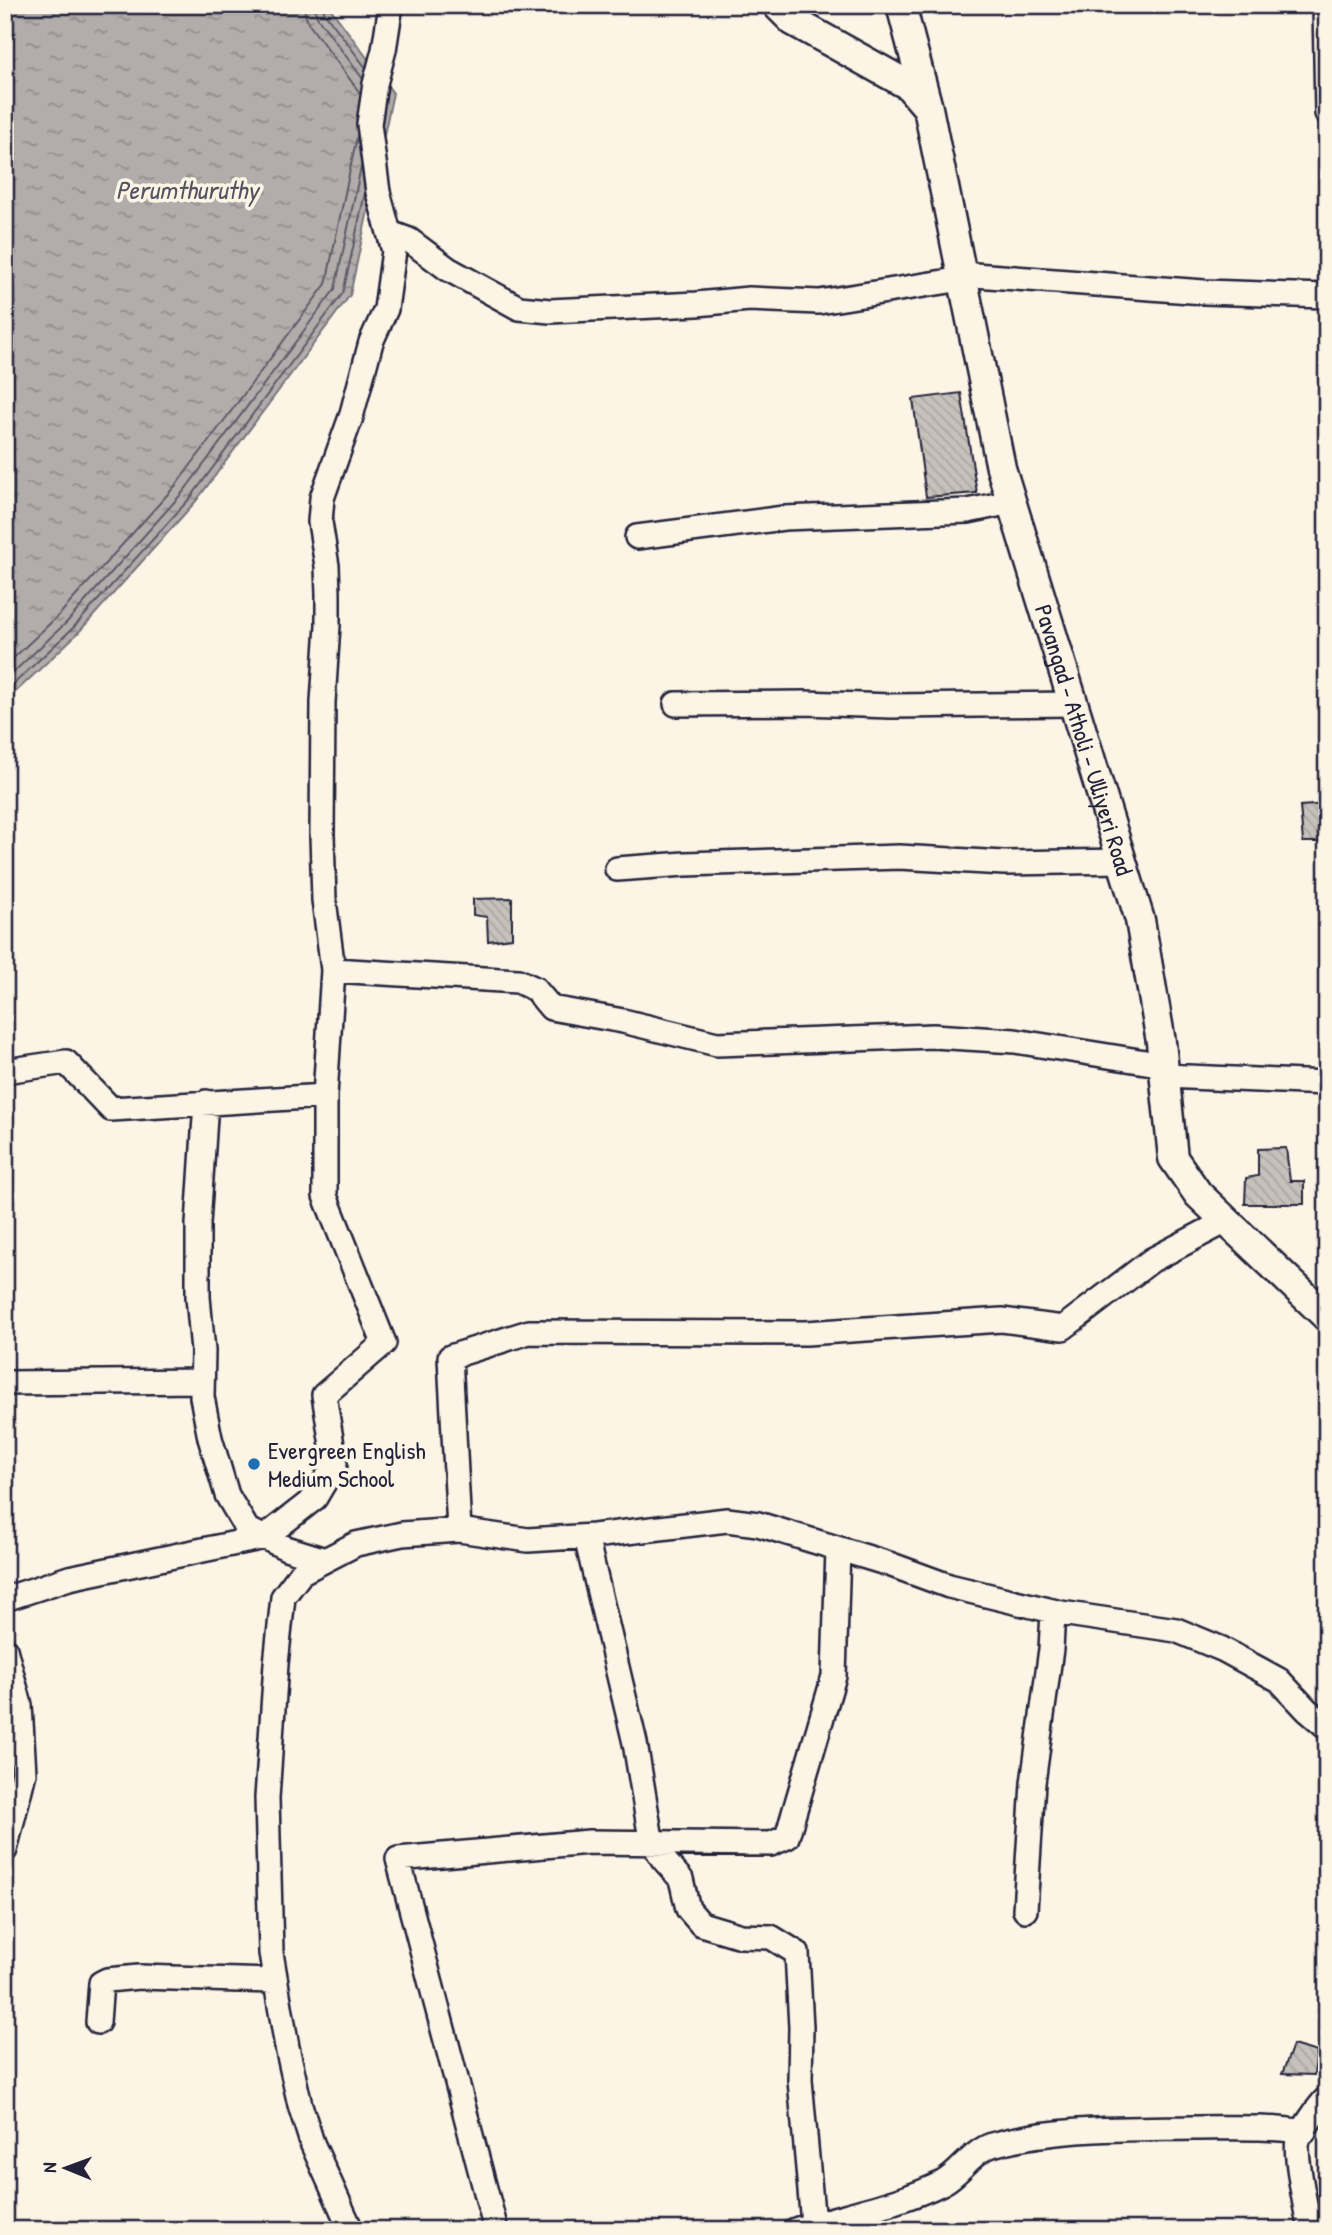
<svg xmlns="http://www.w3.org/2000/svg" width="1332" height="2235" font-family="'Patrick Hand',sans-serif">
	<defs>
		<pattern id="water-ripples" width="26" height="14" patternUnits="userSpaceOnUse" patternTransform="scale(1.75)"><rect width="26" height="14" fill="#b2adab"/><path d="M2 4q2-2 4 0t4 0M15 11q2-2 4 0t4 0" fill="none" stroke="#908c8c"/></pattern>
		<pattern id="building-back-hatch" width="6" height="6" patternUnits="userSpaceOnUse" patternTransform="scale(1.75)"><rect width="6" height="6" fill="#c6c1bb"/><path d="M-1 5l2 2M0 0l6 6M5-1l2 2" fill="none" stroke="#aaa6a2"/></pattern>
	</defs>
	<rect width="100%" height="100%" fill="#fcf5e5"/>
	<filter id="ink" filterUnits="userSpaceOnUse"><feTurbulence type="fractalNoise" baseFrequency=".0143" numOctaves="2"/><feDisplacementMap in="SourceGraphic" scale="14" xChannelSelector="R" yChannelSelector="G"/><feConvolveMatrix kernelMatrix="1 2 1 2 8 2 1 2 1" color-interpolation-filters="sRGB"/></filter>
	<g filter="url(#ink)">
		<path fill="url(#water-ripples)" stroke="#78757e" stroke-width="2" d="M5 5H328L393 93 350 295 196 501 78 633 5 702Z"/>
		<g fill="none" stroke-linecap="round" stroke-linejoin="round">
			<path stroke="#5c5a68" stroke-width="2" d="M303 5 308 23 360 93
				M314 5 317 17 363 79
				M323 5 324 12 366 68
				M5 666 59 615 176 485 326 284 357 136
				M5 680 67 622 184 491 335 289 361 167
				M5 692 73 628 191 497 343 293 365 193"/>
		</g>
		<path fill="url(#building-back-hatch)" stroke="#22223b" stroke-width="2" d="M961 393 977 493 926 497 913 399Z
			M1327 804 1325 842H1303L1300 806Z
			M512 898V938L488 941 487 917 473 915V899Z
			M1286 1148 1290 1181H1304V1204H1245L1246 1178 1258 1176V1149Z
			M1293 2045 1317 2052 1314 2075 1282 2074Z"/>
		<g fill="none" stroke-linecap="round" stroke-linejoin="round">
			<defs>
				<path id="minor" d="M1325 5 1327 113
					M390 233 409 240 448 269 519 308 550 311 697 304 749 299 819 302 962 279
					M961 274 1204 292 1327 296
					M637 537 784 518 968 511 1011 502
					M676 704 804 703 891 706 1074 704
					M617 869 685 864 899 857 1004 863 1122 861
					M333 970 518 981 535 989 551 1008 623 1021 717 1044 933 1036 1015 1041 1164 1065
					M5 1071 66 1062 111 1109 325 1096
					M1165 1076 1327 1083
					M206 1102 198 1224V1297L203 1351 202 1397 210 1438 227 1495 247 1529 286 1548 325 1560
					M5 1383 202 1381
					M459 1530 450 1357 529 1332 806 1333 1002 1320 1063 1328 1152 1260 1226 1221
					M586 1537 635 1743 651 1839 663 1859 681 1879 688 1909 701 1924 741 1936 771 1937 797 1953 801 2027 800 2080 813 2224
					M5 1596 11 1597 69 1578 265 1537 315 1498 335 1464 324 1395 384 1343 325 1196V1096L333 970 324 900 322 835 323 702 328 625V594L327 566 320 522 322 498 351 417 371 342 386 309 394 251 378 192 369 124 375 84 384 50 391 5
					M5 1649 20 1705 24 1773 5 1850
					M1025 1910 1033 1783 1051 1649 1053 1612
					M98 2022 101 1983 107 1980 139 1977 275 1981
					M351 2230 312 2143 300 2105 287 2047 271 1953 267 1798 276 1664 283 1597 302 1572 356 1544 402 1534 459 1530 528 1540 593 1536 727 1520 758 1524 889 1564 949 1586 1061 1613 1176 1630 1222 1649 1279 1680 1307 1710 1327 1727
					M496 2230 398 1859 589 1842 771 1844 787 1837 834 1676 838 1549
					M795 2230C842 2215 898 2205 942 2183 960 2174 971 2152 992 2145 1055 2127 1128 2129 1193 2128 1230 2128 1267 2126 1304 2132
					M1310 2230C1307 2214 1294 2153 1298 2140 1303 2129 1318 2107 1327 2098"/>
				<g id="major">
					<path d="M777 5 793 21 908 85 926 106"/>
					<path id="s1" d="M901 5 928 108 1001 468 1140 920 1161 1042 1173 1158 1198 1194 1327 1317"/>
				</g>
			</defs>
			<use href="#minor" stroke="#22223b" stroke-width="28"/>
			<use href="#major" stroke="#22223b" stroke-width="33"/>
			<use href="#minor" stroke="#fcf5e5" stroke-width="23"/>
			<use href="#major" stroke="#fcf5e5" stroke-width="28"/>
		</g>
	</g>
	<circle fill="#1f6fb2" stroke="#fcf5e5" stroke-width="2.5" cx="254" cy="1464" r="7"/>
	<g text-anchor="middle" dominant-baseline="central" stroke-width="7" stroke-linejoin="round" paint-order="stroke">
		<g font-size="24" fill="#22223b" stroke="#fcf5e5">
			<text stroke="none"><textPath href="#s1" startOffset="758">Pavangad - Atholi - Ulliyeri Road</textPath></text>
		</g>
		<g font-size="24" fill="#22223b" stroke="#fcf5e5" text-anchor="start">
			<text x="268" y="1450">Evergreen English<tspan x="268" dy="28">Medium School</tspan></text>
		</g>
		<g font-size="26" font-style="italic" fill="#545362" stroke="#fcf5e5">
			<text x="187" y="189">Perumthuruthy</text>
		</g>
	</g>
	<rect width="1332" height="2235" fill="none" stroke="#fcf5e5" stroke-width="28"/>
	<rect x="14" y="14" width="1304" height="2207" fill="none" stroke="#22223b" stroke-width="2.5" filter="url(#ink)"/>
	<g transform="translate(66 2168) rotate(271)" stroke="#fcf5e5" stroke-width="5" paint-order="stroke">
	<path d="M0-5L12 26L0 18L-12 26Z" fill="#22223b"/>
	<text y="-10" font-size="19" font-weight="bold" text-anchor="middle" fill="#22223b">N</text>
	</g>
</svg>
